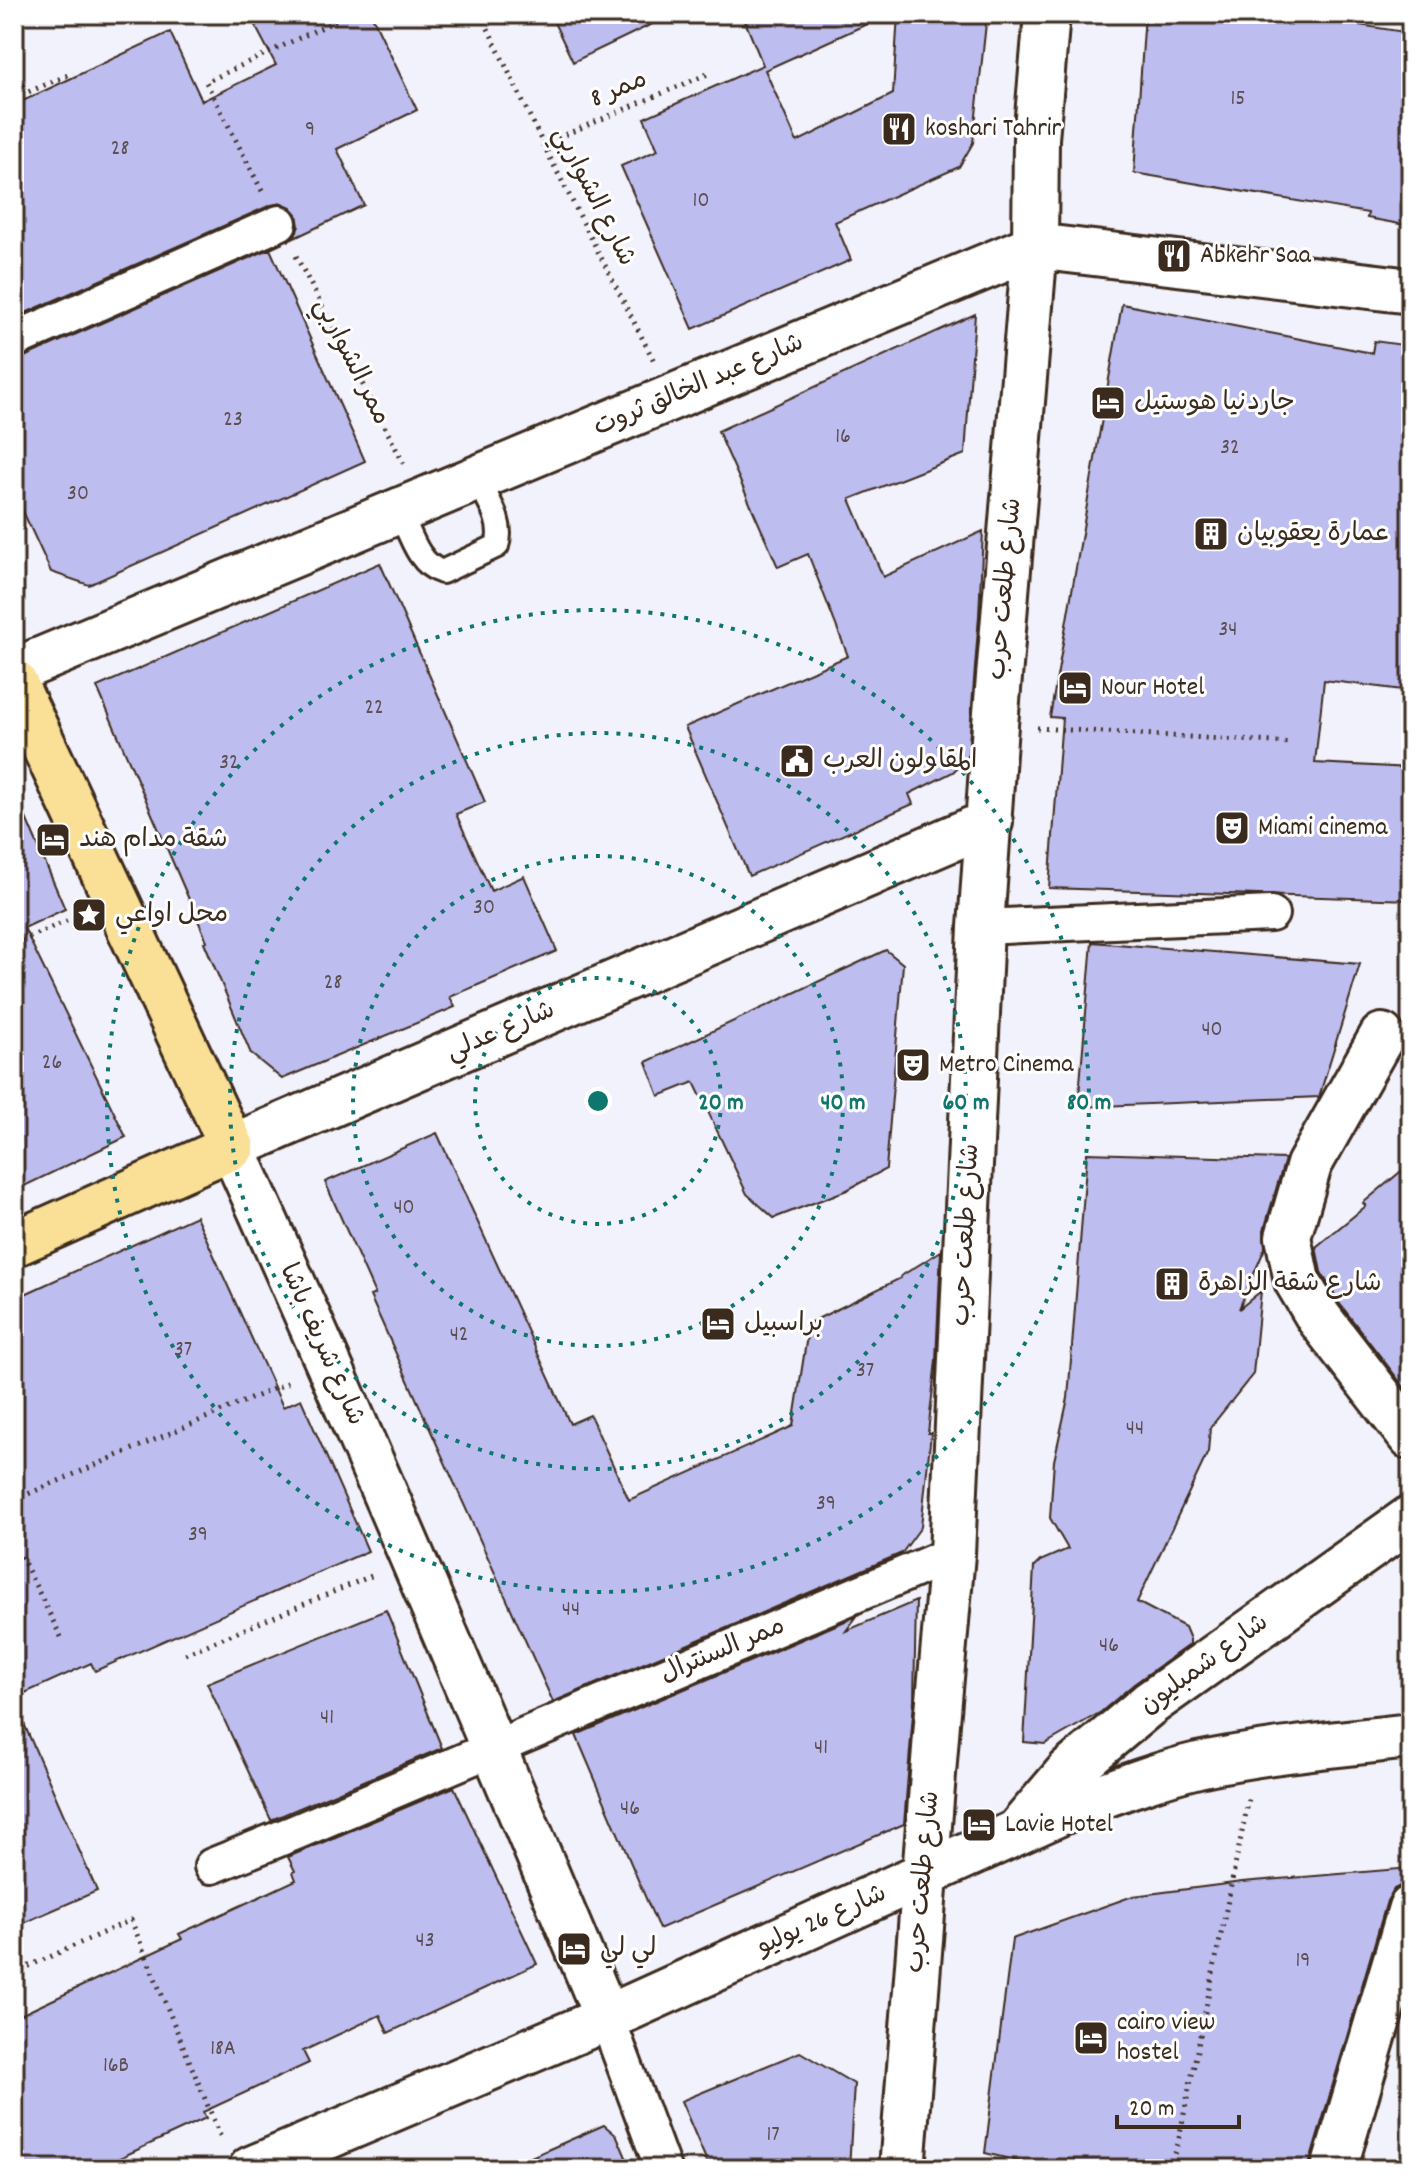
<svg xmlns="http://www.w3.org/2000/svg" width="1425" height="2183" font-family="Dekko,'Playpen Sans Arabic',sans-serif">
	<rect width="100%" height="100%" fill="#f2f2fc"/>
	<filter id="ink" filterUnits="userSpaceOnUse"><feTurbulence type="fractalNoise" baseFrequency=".0125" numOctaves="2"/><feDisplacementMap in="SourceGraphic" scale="16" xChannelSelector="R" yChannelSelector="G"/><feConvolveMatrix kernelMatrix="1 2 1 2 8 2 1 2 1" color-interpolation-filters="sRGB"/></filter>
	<g filter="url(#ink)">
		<path fill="#bebdef" stroke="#3b2a1e" stroke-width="2" d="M249 14H371L417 110 337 149 364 205 288 241 296 234 299 226 297 214 291 207 282 203 271 205 14 318V105L170 32 202 101 276 65Z
			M550 14H673L573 62Z
			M742 14H889L765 70 797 142 893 94 898 14H987L973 143 959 167 835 222 851 260 693 329 621 166 658 150 644 118 763 65Z
			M1145 14H1289L1411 33V226L1367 218 1368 213 1134 173Z
			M283 243 270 249 365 461 89 585 51 572 14 492V360L22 358Z
			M1122 304 1372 353 1374 341 1411 346V691L1324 680 1315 763 1411 768V900L1049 888 1062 718 1050 717Z
			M975 314 965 454 850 499 883 577 983 531 979 616 968 757 953 772 909 794 913 804 749 876 685 727 848 656 808 554 778 567 718 431Z
			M380 563 485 802 456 814 491 891 524 876 557 951 450 997 455 1007 282 1079 251 1054 204 942 207 941 97 687Z
			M14 790 65 909 24 928 126 1137 14 1191Z
			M1092 942 1360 964 1319 1097 1078 1107Z
			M886 950 903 964 886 1169 847 1190 774 1218 747 1194 694 1082 659 1096 646 1062Z
			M437 1133 570 1424 590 1415 629 1500 793 1426 809 1323 901 1278V1276L941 1251 936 1360 928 1433H931L921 1527 902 1553 553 1702 370 1296 375 1294 325 1182Z
			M1087 1153 1285 1159 1264 1230 1265 1248 1239 1309 1261 1291 1253 1374 1210 1428 1208 1452 1137 1602 1185 1627 1190 1639V1644L1134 1684 1101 1712 1045 1744 1024 1742 1034 1567 1040 1561 1068 1549 1050 1518 1054 1461 1068 1398Z
			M1411 1163V1396L1340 1304 1321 1272 1316 1247 1366 1206 1363 1203Z
			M196 1216 283 1407 301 1399 368 1551 95 1671 91 1663 14 1698V1299Z
			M916 1601 914 1701 904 1824 659 1929 576 1735 857 1616 846 1631Z
			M386 1610 442 1748 271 1820 207 1683Z
			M14 1701 97 1891 14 1927Z
			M454 1787 537 1964 388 2033 380 2015 303 2051 309 2063 203 2112 206 2118 96 2169H14V2018L182 1939 179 1934 296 1880 293 1872 295 1871 288 1857Z
			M1411 1868V1884H1404L1394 1889 1387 1901 1310 2162V2169H1051L985 2153 1012 1939 1133 1896 1242 1882Z
			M800 2052 854 2084 849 2169H710L681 2101Z
			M604 2125 617 2136 631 2169H504Z"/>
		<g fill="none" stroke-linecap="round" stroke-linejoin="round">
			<defs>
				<path id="service" d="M399 510C410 532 417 564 442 572L497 546C505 522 487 499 477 478"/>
				<path id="pedestrian" d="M14 340 279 223
					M981 927 1271 914
					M212 1866 296 1832 952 1554
					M607 2018 663 2169"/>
				<path id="minor" d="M1382 1036 1309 1165 1288 1237 1297 1281 1319 1318 1411 1437
					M1334 2169 1411 1908"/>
				<path id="tertiary" d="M14 671 1035 246 1411 291
					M1017 1832 1069 1771 1149 1704 1411 1518
					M607 2018C485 1726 362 1435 232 1147L990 822
					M902 2169 937 1723 952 1554 981 927 995 725 1035 246 1036 139 1047 14"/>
				<path id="secondary" d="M251 2169 607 2018 1075 1806C1115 1791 1156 1775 1198 1765 1268 1750 1340 1744 1411 1736"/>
				<path id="primary" d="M14 682 232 1147 14 1244"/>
			</defs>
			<use href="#service" stroke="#3b2a1e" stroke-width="28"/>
			<use href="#pedestrian" stroke="#3b2a1e" stroke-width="40"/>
			<use href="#minor" stroke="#3b2a1e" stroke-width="50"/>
			<use href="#tertiary" stroke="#3b2a1e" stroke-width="50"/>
			<use href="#secondary" stroke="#3b2a1e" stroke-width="50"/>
			<use href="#primary" stroke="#3b2a1e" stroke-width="50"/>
			<path stroke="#3b2a1e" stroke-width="5" stroke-dasharray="2 6" stroke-linecap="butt" d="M481 14 543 144 654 361
				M14 98 73 73
				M543 144 710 73
				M262 191 206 82 350 14
				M296 256 404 464
				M1037 728 1291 743
				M14 944 78 916
				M14 1500 292 1381
				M14 1542 61 1637
				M185 1654 376 1574
				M14 1973 131 1920 222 2140
				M1170 2169 1178 2143 1249 1798"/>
			<use href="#service" stroke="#fff" stroke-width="22"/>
			<use href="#pedestrian" stroke="#fff" stroke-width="34"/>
			<use href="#minor" stroke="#fff" stroke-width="44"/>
			<use href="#tertiary" stroke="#fff" stroke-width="44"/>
			<use href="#secondary" stroke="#fff" stroke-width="44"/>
			<use href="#primary" stroke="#fadf96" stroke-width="44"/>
		</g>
	</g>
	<g fill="none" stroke="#0f766e" stroke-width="4" stroke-dasharray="4 8">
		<circle cx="598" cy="1101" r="123"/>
		<circle cx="598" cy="1101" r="245"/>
		<circle cx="598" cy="1101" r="368"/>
		<circle cx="598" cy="1101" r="491"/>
	</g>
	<defs>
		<symbol id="restaurant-square" viewBox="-11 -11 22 22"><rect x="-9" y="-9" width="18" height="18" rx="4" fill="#3b2a1e" stroke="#fff"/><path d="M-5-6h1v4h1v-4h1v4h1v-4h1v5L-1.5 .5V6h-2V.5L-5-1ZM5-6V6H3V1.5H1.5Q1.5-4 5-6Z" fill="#fff"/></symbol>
		<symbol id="hotel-square" viewBox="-11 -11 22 22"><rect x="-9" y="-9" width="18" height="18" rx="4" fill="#3b2a1e" stroke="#fff"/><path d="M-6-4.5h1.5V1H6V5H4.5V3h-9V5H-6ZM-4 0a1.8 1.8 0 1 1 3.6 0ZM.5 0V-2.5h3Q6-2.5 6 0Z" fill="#fff"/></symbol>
		<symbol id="building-square" viewBox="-11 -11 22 22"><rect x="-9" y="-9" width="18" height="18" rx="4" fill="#3b2a1e" stroke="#fff"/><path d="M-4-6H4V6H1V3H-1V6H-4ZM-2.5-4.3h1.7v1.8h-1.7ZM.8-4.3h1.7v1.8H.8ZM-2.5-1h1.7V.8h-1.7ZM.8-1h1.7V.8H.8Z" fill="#fff"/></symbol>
		<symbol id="civic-square" viewBox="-11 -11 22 22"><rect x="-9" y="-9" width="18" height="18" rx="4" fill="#3b2a1e" stroke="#fff"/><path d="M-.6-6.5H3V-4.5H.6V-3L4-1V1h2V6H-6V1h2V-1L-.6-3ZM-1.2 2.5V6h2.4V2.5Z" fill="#fff"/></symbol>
		<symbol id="theatre-square" viewBox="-11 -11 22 22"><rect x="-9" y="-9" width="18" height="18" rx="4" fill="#3b2a1e" stroke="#fff"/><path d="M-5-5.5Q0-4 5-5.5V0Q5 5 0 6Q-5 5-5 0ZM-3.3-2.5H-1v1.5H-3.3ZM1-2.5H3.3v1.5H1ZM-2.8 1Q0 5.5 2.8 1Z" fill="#fff"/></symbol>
		<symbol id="sight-square" viewBox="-11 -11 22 22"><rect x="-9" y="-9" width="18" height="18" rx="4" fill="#3b2a1e" stroke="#fff"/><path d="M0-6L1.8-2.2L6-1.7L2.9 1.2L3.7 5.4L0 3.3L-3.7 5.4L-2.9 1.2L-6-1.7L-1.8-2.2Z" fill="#fff"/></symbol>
	</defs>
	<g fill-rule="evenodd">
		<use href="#restaurant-square" x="879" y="109" width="40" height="40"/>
		<use href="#restaurant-square" x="1154" y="236" width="40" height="40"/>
		<use href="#hotel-square" x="1088" y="383" width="40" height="40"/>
		<use href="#building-square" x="1191" y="514" width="40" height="40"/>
		<use href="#hotel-square" x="1055" y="668" width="40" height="40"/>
		<use href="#civic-square" x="777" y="741" width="40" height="40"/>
		<use href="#theatre-square" x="1212" y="808" width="40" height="40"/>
		<use href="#hotel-square" x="33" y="820" width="40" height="40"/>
		<use href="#sight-square" x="69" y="895" width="40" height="40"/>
		<use href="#theatre-square" x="893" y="1045" width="40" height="40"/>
		<use href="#building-square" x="1152" y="1264" width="40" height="40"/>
		<use href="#hotel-square" x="698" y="1304" width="40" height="40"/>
		<use href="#hotel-square" x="959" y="1805" width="40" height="40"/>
		<use href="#hotel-square" x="554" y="1929" width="40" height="40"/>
		<use href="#hotel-square" x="1071" y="2018" width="40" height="40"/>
	</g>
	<g text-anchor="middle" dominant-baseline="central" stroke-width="6" stroke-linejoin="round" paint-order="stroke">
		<g font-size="22" fill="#5c4f52">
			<text x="1238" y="99">15</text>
			<text x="310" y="130">9</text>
			<text x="120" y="149">28</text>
			<text x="701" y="201">10</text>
			<text x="233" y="420">23</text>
			<text x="843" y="437">16</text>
			<text x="1230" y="448">32</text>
			<text x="78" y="494">30</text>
			<text x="1228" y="630">34</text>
			<text x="374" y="708">22</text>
			<text x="229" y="763">32</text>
			<text x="484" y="908">30</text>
			<text x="333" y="983">28</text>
			<text x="1212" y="1030">40</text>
			<text x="52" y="1063">26</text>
			<text x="404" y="1208">40</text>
			<text x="459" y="1335">42</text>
			<text x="183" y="1350">37</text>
			<text x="865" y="1371">37</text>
			<text x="1135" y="1429">44</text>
			<text x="826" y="1504">39</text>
			<text x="198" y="1535">39</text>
			<text x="571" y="1610">44</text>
			<text x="1109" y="1646">46</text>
			<text x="327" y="1718">41</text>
			<text x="821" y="1748">41</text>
			<text x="630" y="1809">46</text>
			<text x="425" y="1941">43</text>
			<text x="1303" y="1961">19</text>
			<text x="223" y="2049">18A</text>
			<text x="116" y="2066">16B</text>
			<text x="773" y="2135">17</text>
		</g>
		<g font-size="26" fill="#3b2a1e" stroke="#fff">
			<text transform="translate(619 90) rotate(-23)">ممر 8</text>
			<text transform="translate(593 197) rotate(63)">شارع الشواربي</text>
			<text transform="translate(351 362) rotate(63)">ممر الشواربي</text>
			<text transform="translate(699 386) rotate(-23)">شارع عبد الخالق ثروت</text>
			<text transform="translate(1006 589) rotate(-85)">شارع طلعت حرب</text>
			<text transform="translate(501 1032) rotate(-23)">شارع عدلي</text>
			<text transform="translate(967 1235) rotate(-87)">شارع طلعت حرب</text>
			<text transform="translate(321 1345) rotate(66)">شارع شريف باشا</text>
			<text transform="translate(723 1651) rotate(-23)">ممر السنترال</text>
			<text transform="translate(1205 1665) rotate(-36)">شارع شمبليون</text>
			<text transform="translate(924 1882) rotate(-85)">شارع طلعت حرب</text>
			<text transform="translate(822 1921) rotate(-24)">شارع 26 يوليو</text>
		</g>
		<g font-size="26" fill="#3b2a1e" stroke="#fff" text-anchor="start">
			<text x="925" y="129">koshari Tahrir</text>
			<text x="1200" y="256">Abkehr Saa</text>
			<text x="1134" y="403">جاردنيا هوستيل</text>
			<text x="1237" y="534">عمارة يعقوبيان</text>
			<text x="1101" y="688">Nour Hotel</text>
			<text x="823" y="761">المقاولون العرب</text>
			<text x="1258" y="828">Miami cinema</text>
			<text x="79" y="840">شقة مدام هند</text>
			<text x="115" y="915">محل اواعي</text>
			<text x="939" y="1065">Metro Cinema</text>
			<text x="1198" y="1284">شارع شقة الزاهرة</text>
			<text x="744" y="1324">براسبيل</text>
			<text x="1005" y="1825">Lavie Hotel</text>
			<text x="600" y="1949">لي لي</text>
			<text x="1117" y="2023">cairo view<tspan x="1117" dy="30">hostel</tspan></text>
		</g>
	</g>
	<circle cx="598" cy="1101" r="12" fill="#0f766e" stroke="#fff" stroke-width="4"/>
	<g font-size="24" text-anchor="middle" font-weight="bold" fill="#0f766e" stroke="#fff" stroke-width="6" stroke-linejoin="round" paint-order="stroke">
		<text x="721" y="1109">20 m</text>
		<text x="843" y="1109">40 m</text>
		<text x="966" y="1109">60 m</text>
		<text x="1089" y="1109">80 m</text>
	</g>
	<rect width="1425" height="2183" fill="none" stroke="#fff" stroke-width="48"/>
	<rect x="24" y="24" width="1377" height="2135" fill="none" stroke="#3b2a1e" stroke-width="3" filter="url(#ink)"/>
	<path d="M1117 2115v12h122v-12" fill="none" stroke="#3b2a1e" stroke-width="4"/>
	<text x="1129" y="2115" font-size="24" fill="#3b2a1e" stroke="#ffffff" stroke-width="6" paint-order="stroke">20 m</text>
</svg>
